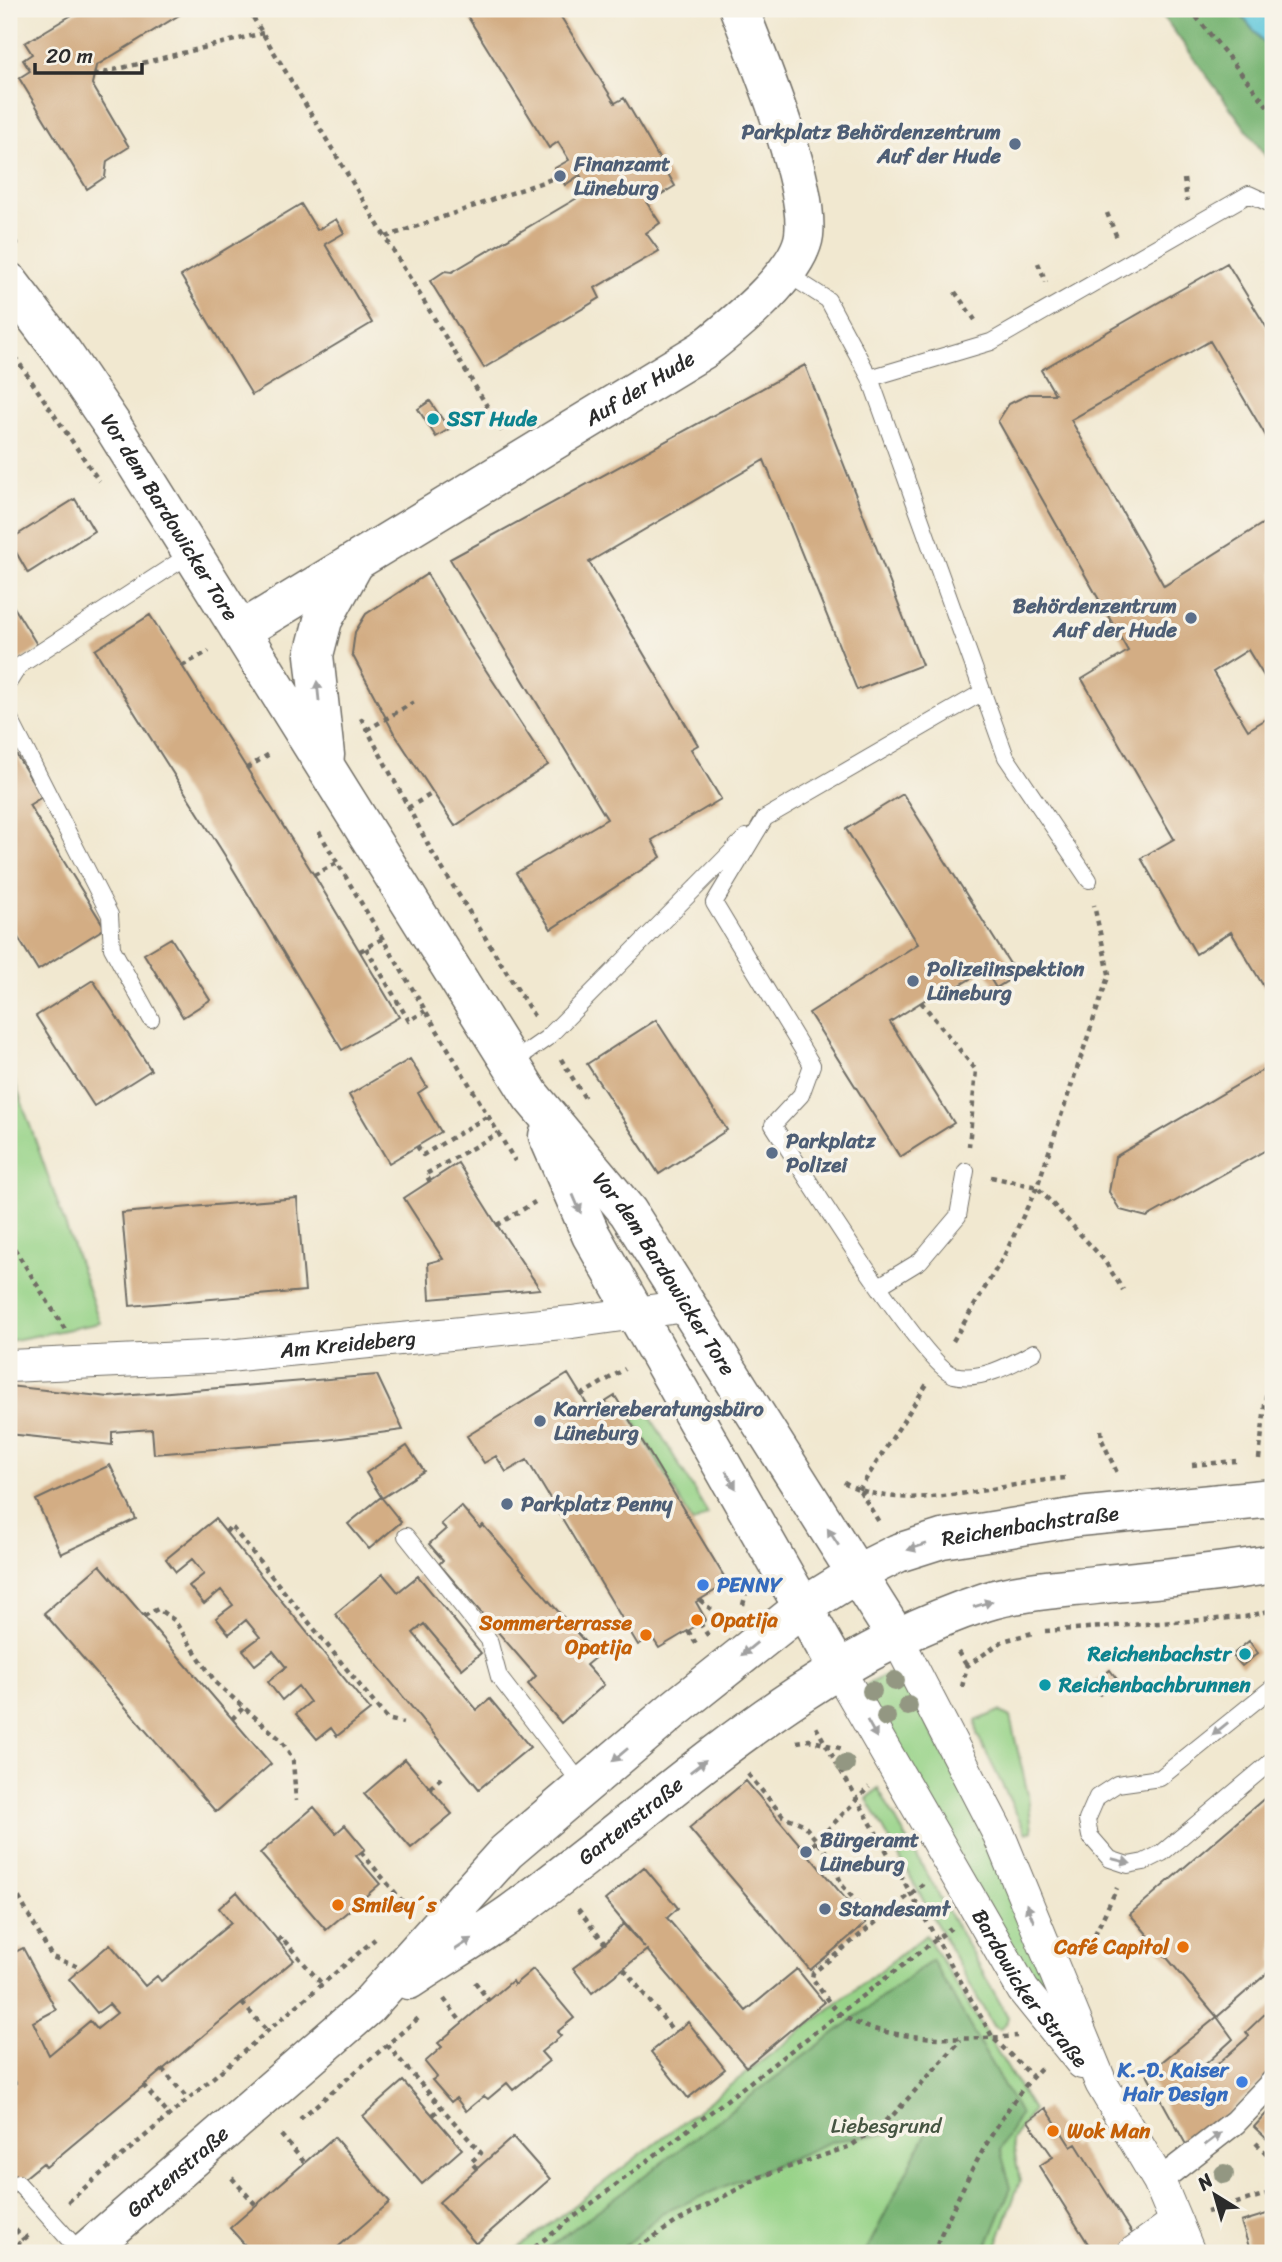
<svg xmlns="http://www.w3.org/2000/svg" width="1282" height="2262" font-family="Sriracha,sans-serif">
	<rect width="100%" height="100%" fill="#f7f3e8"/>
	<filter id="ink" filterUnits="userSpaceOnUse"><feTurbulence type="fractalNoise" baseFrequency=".0143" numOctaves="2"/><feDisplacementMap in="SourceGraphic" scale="14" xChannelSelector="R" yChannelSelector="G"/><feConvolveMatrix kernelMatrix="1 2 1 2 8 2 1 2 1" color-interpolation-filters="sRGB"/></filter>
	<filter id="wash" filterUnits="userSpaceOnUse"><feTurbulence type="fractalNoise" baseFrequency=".00686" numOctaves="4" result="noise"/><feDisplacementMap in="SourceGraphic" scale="28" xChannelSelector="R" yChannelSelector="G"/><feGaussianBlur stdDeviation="1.57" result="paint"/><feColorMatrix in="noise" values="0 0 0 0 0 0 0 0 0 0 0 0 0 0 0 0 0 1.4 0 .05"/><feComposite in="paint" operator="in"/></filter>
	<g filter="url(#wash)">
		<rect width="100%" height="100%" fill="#f1e8d0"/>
		<path fill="#97d388" stroke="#617f5a" stroke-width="2" d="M9 1066 100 1323 9 1341Z
			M647 1411 708 1514 693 1523 633 1419Z
			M897 1669 985 1829 1046 1985 1036 1993 862 1687Z
			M999 1711 1010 1717 1028 1795 1032 1831 1026 1833 977 1734 976 1721Z
			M878 1788 1008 2017 1006 2024 999 2030 993 2026 867 1799Z
			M926 1935 1033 2110 1012 2140 1020 2181 994 2253H512Z"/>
		<path fill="#79b574" stroke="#527050" stroke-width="2" d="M1158 9H1236L1273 54V166Z
			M932 1960 1020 2114 1000 2149 1011 2188 984 2253H865L929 2128 832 2141 662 2213 617 2253H541Z"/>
		<path fill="#5fc7db" stroke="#457983" stroke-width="2" d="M1236 9H1273V54Z"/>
		<g id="blocks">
			<path fill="#d3ad84" d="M82 9H189L96 66 92 84 129 147 107 161 105 177 87 189 19 78 30 71 23 60 32 54 25 43Z
				M463 9H556L615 103 624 98 675 186 647 203 660 223 646 233 659 251 595 288 600 298 484 368 430 281 445 271 452 272 589 191 580 175 565 185 555 168 569 160 558 142 549 148Z
				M301 204 317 230 336 219 344 233 325 244 372 323 252 395 181 276Z
				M1227 263 1273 338V448L1210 341 1071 420 1164 586 1273 517V691L1248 650 1213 672 1248 730 1273 715V1002L1231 932 1196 954 1141 858 1174 839 1082 679 1128 651 998 421 1009 404 1029 394H1055L1041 370Z
				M805 365 922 665 857 690 764 460 589 562 698 745 691 749 721 799 652 840 661 857 551 929 516 873 607 819 450 559Z
				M430 401 449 429 436 437 418 409Z
				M75 499 94 531 28 573 9 540Z
				M427 574 470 646 548 765 455 826 394 733 352 654 355 632 366 614Z
				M9 599 39 648 9 667Z
				M150 615 314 875 399 1017 342 1050 224 854 95 650Z
				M9 743 42 797 29 805 105 928 38 970 9 923Z
				M903 794 1017 975 996 988 985 970 945 994 942 989 890 1022 954 1123 900 1157 809 1013 918 944 846 829Z
				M171 938 210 1000 183 1017 144 954Z
				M93 980 151 1070 94 1106 36 1016Z
				M656 1020 727 1130 659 1174 587 1064Z
				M410 1059 427 1087 418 1093 441 1132 389 1163 349 1095Z
				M1273 1064V1146L1147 1217 1120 1210 1109 1192 1115 1157Z
				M458 1163 497 1225 540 1289 430 1299 428 1263 443 1259 404 1198Z
				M297 1198 305 1291 130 1306 122 1213Z
				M568 1374 591 1411 615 1396 728 1583 696 1602 706 1620 659 1648 652 1637 638 1645 527 1460 506 1472 496 1456 484 1463 467 1436Z
				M377 1375 403 1430 326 1440 154 1454 152 1429 112 1432V1445L9 1434V1386L109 1397Z
				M407 1446 424 1471 382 1498 366 1473Z
				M110 1465 136 1519 61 1554 36 1500Z
				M381 1497 401 1522 369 1549 348 1524Z
				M461 1506 480 1528 483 1525 597 1656 586 1665 604 1685 561 1723 528 1684 536 1676 439 1564 443 1560 429 1544 446 1529 441 1524Z
				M215 1519 370 1710 337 1736 331 1728 317 1739 296 1714 310 1702 298 1686 282 1700 268 1682 286 1667 273 1651 255 1665 243 1650 260 1637 246 1620 229 1634 216 1618 233 1605 221 1590 204 1604 189 1586 204 1574 192 1559 176 1572 166 1559Z
				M100 1565 271 1764 216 1812 44 1613Z
				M383 1574 398 1592 418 1576 481 1653 462 1669 424 1624 413 1633 477 1710 490 1699 530 1747 479 1789 335 1614Z
				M1249 1641 1258 1653 1242 1666 1232 1655Z
				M1110 1670 1119 1682 1100 1695 1092 1684Z
				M405 1759 452 1814 411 1848 364 1794Z
				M746 1781 866 1923 810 1970 689 1828Z
				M1273 1791V1877L1269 1881 1273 1886V1968L1217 2017 1130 1914Z
				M314 1807 336 1833 345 1825 365 1849 356 1856 380 1884 326 1930 260 1853Z
				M644 1867 678 1908 667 1918 746 2011 797 1969 824 2002 746 2067 647 1950 592 1993 573 1968 605 1944 623 1924 645 1948 605 1900Z
				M237 1892 294 1960 46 2167 43 2163 11 2189 14 2193 9 2197V2089L16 2083 9 2068V1955L23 1948 56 2010 33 2022 49 2055 90 2021 97 2029 117 2013 109 2004 97 2013 69 1979 110 1944 145 1986 157 1976 161 1981 231 1923 219 1908Z
				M533 1969 574 2018 557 2032 561 2036 541 2052 549 2061 513 2090 507 2083 488 2099 484 2096 466 2111 456 2098 451 2102 432 2080 437 2077 425 2062 442 2047 438 2043 512 1981 514 1985Z
				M1273 2006V2070L1189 2150 1147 2074 1217 2017 1233 2039 1197 2072 1202 2078 1249 2036 1246 2032Z
				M688 2022 725 2069 688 2098 651 2052Z
				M403 2081 462 2149 422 2184 363 2116Z
				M1273 2106V2145L1254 2127Z
				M1046 2108 1071 2147 1076 2144 1135 2238 1118 2253H1094L1039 2166 1053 2157 1028 2121Z
				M334 2137 390 2202 331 2253H252L230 2228Z
				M513 2137 550 2179 476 2244 439 2202Z
				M1273 2212V2253H1251L1241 2222Z"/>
		</g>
	</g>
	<g filter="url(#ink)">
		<use href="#blocks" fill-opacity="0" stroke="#706d65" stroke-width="2"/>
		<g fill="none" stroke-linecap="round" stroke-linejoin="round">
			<defs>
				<path id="service" d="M786 273 828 300 870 378 1006 757 1089 880
					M870 378 991 342 1249 194 1273 205
					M9 682 19 666 192 553
					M983 692 765 818 714 903 812 1065 801 1095 773 1125C799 1165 922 1365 954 1375 981 1382 1012 1364 1034 1352
					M9 717 110 915 112 948 151 1019
					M511 1063 547 1038 746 837
					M879 1286 920 1261 958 1216 966 1171
					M406 1536 489 1640 499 1677 583 1786
					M1273 1687 1160 1778 1117 1784 1097 1797 1087 1820 1090 1836 1110 1859 1128 1865 1144 1862 1162 1853 1273 1760
					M18 2183 81 2253"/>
				<path id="pedestrian" d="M1159 2181 1235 2122 1273 2082"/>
				<g id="minor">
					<path id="s1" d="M9 1366 228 1356 572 1322 686 1306"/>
					<path d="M897 1638 999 1835 1101 2083 1159 2181 1189 2253"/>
					<path id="s2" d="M838 1669 1023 1990 1082 2063"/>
					<path d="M1133 2253 1176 2222"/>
				</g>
				<g id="tertiary">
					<path id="s3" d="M241 631 703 350C733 326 799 274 804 235 810 183 759 60 739 9"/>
					<path d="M322 758 325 755 314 655 323 620 354 564"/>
				</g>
				<g id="secondary">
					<path id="s4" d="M9 282 63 353 112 425 531 1096 628 1212 897 1638"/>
					<path d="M548 1136 591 1235 838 1669"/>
					<path id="s5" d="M409 1980C442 1958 477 1937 510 1914 664 1803 800 1662 985 1602 1020 1591 1059 1589 1095 1585 1154 1579 1214 1574 1273 1564"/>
					<path id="s6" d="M84 2253 366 2008 506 1852 672 1711 803 1607 856 1574 898 1553 942 1539 1078 1517 1273 1498"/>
				</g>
			</defs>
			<use href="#service" stroke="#706d65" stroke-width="18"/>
			<use href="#pedestrian" stroke="#706d65" stroke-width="27"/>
			<use href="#minor" stroke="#706d65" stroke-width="34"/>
			<use href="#tertiary" stroke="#706d65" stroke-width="41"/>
			<use href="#secondary" stroke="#706d65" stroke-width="41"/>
			<path stroke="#706d65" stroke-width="4.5" stroke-dasharray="5 5" stroke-linecap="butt" d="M248 9 502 431
				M1190 9 1273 113
				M94 75 263 33
				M1184 179 1187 201
				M1107 213 1118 240
				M9 233 19 247
				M386 237 560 176
				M1038 263 1046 282
				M955 292 975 320
				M9 348 99 481
				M182 666 209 651
				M361 718 432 852 534 1016
				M367 730 414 702
				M247 768 271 753
				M408 808 433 793
				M319 832 515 1161
				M314 875 337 863
				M366 948 409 1021 425 1011
				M360 951 382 939
				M921 1002 976 1070 969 1146
				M561 1059 586 1100
				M417 1146 423 1155 488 1116
				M991 1177 1037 1187 1104 1260 1123 1290
				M430 1182 426 1174 499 1133
				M497 1225 535 1202
				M9 1240 66 1331
				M953 1341 1004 1256 1037 1187 1109 974 1094 905
				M581 1395 625 1369
				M1101 1430 1102 1440 1118 1475
				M1259 1459 1268 1378
				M1192 1465 1236 1461
				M844 1482C902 1517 1000 1483 1065 1478
				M859 1490 927 1384
				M860 1491 879 1522
				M226 1532 231 1526 387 1719 403 1723
				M700 1600 725 1621
				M743 1605 747 1589
				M144 1616 158 1609 174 1620 216 1683 281 1740 293 1760 296 1801
				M700 1623 709 1637
				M688 1631 697 1645
				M1045 1631 1245 1617 1273 1610
				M958 1652 967 1666
				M962 1687 967 1666 1003 1641 1036 1632
				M232 1719 243 1708
				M816 1727 993 2038 1032 2076
				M797 1742 809 1740 843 1749
				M748 1774 783 1816 803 1824 831 1858 842 1885 874 1923
				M430 1788 444 1775
				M361 1852 408 1908
				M806 1852 869 1787
				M9 1880 52 1957 82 1968
				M923 1884 813 1973 812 1978C820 1988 828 2003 838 2012 875 2043 970 2040 1017 2036
				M578 1909 605 1944
				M278 1941 281 1937 322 1984
				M1081 1949 1095 1934 1117 1888
				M624 1969 675 2033
				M475 1982 489 2001
				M444 1999 462 2023
				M242 2003 267 2031
				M387 2045 481 2153 471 2162 477 2169
				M162 2069 188 2099
				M143 2085 169 2115
				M433 2115 441 2108
				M300 2119 421 2016
				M281 2135 305 2163
				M1256 2143 1273 2160
				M232 2178 256 2205
				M68 2202 375 1939
				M1207 2212 1273 2192
				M9 2222 24 2240
				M9 2252 29 2235
				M527 2253 951 1928
				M629 2253 678 2221 760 2177 851 2146 893 2115 961 2040
				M933 2253C956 2198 1000 2108 1042 2067"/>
			<use href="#service" stroke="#fff" stroke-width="16"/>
			<use href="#pedestrian" stroke="#fff" stroke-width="24"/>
			<use href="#minor" stroke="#fff" stroke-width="32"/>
			<use href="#tertiary" stroke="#fff" stroke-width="38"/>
			<use href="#secondary" stroke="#fff" stroke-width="38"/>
		</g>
		<g fill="#939782">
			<circle cx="895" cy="1681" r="10"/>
			<circle cx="872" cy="1691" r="10"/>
			<circle cx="908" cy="1706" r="10"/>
			<circle cx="886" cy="1717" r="10"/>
			<circle cx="845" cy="1764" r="10"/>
			<circle cx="1224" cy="2174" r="10"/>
		</g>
		<defs><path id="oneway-solid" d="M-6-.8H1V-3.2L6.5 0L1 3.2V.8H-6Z" transform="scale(1.75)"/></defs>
		<g fill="#a0a0a0">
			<use href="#oneway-solid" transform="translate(318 691) rotate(-96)"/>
			<use href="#oneway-solid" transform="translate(577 1204) rotate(67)"/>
			<use href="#oneway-solid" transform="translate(731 1480) rotate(60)"/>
			<use href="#oneway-solid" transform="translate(833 1537) rotate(-123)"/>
			<use href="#oneway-solid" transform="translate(917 1547) rotate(162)"/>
			<use href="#oneway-solid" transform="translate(983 1604) rotate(-17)"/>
			<use href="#oneway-solid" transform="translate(749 1649) rotate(141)"/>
			<use href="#oneway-solid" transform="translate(872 1729) rotate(61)"/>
			<use href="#oneway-solid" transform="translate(1220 1729) rotate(141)"/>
			<use href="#oneway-solid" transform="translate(620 1755) rotate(140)"/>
			<use href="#oneway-solid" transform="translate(698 1766) rotate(-38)"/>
			<use href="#oneway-solid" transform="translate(1121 1861) rotate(15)"/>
			<use href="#oneway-solid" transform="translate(1030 1913) rotate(-112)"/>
			<use href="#oneway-solid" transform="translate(464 1944) rotate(-33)"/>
			<use href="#oneway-solid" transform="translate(1213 2139) rotate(-37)"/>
		</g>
	</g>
	<g fill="#5c6f8a" stroke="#f7f3e8" stroke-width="2.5">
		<circle cx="1015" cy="144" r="7"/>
		<circle cx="560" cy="176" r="7"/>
		<circle cx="1191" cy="618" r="7"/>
		<circle cx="913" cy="981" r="7"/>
		<circle cx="772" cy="1153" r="7"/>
		<circle cx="540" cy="1421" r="7"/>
		<circle cx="507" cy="1504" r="7"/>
		<circle cx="806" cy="1852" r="7"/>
		<circle cx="825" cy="1909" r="7"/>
	</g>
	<g fill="#0f9aa8" stroke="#f7f3e8" stroke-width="2.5">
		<circle cx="433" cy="419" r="7"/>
		<circle cx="1245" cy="1654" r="7"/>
		<circle cx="1045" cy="1685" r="7"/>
	</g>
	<g fill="#3f7fe0" stroke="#f7f3e8" stroke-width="2.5">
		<circle cx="703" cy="1585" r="7"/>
		<circle cx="1242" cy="2082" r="7"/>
	</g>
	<g fill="#e8710a" stroke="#f7f3e8" stroke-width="2.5">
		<circle cx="697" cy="1620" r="7"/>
		<circle cx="646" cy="1635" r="7"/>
		<circle cx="338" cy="1905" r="7"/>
		<circle cx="1183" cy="1947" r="7"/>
		<circle cx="1053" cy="2131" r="7"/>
	</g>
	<g text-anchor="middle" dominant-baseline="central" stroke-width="7" stroke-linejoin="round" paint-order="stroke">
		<g font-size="21" font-weight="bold" fill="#4e5e75" stroke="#f7f3e8" text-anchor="start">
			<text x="1001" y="132" text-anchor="end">Parkplatz Behördenzentrum<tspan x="1001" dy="24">Auf der Hude</tspan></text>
			<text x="574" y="164">Finanzamt<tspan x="574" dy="24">Lüneburg</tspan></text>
			<text x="1177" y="606" text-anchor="end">Behördenzentrum<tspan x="1177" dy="24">Auf der Hude</tspan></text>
			<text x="927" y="969">Polizeiinspektion<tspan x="927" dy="24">Lüneburg</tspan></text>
			<text x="786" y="1141">Parkplatz<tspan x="786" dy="24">Polizei</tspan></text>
			<text x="554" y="1409">Karriereberatungsbüro<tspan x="554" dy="24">Lüneburg</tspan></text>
			<text x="521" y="1504">Parkplatz Penny</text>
			<text x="820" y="1840">Bürgeramt<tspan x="820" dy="24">Lüneburg</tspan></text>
			<text x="839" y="1909">Standesamt</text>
		</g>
		<g font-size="21" fill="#2b2b2b" stroke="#f7f3e8">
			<text stroke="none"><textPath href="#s3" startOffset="467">Auf der Hude</textPath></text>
			<text stroke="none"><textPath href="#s4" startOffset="285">Vor dem Bardowicker Tore</textPath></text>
			<text stroke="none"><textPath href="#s4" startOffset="1190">Vor dem Bardowicker Tore</textPath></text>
			<text stroke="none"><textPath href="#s1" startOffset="340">Am Kreideberg</textPath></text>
			<text stroke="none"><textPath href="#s6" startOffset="1213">Reichenbachstraße</textPath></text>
			<text stroke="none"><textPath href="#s5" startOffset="273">Gartenstraße</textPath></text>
			<text stroke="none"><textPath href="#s2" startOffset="373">Bardowicker Straße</textPath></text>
			<text stroke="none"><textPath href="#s6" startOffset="124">Gartenstraße</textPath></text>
		</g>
		<g font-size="21" font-weight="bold" fill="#0d838f" stroke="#f7f3e8" text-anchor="start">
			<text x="447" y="419">SST Hude</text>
			<text x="1231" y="1654" text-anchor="end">Reichenbachstr</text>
			<text x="1059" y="1685">Reichenbachbrunnen</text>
		</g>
		<g font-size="21" font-weight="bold" fill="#366cbe" stroke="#f7f3e8" text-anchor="start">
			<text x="717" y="1585">PENNY</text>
			<text x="1228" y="2070" text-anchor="end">K.-D. Kaiser<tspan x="1228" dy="24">Hair Design</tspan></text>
		</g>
		<g font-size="21" font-weight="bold" fill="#c56008" stroke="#f7f3e8" text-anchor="start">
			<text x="711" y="1620">Opatija</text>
			<text x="632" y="1623" text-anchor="end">Sommerterrasse<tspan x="632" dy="24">Opatija</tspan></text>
			<text x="352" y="1905">Smiley´s</text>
			<text x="1169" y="1947" text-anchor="end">Café Capitol</text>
			<text x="1067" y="2131">Wok Man</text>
		</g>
		<g font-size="21" fill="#465542" stroke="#f7f3e8">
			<text x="886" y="2126">Liebesgrund</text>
		</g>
	</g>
	<rect width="1282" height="2262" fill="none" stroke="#f7f3e8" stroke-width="35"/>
	<g transform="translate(1215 2195) rotate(323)" stroke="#f7f3e8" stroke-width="5" paint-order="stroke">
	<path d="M0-5L12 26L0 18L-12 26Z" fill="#2b2b2b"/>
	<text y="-10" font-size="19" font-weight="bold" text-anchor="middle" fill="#2b2b2b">N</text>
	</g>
	<path d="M35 63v10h107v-10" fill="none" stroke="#2b2b2b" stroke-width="3.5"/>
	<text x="46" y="63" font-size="21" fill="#2b2b2b" stroke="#f7f3e8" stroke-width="5" paint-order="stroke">20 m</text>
</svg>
